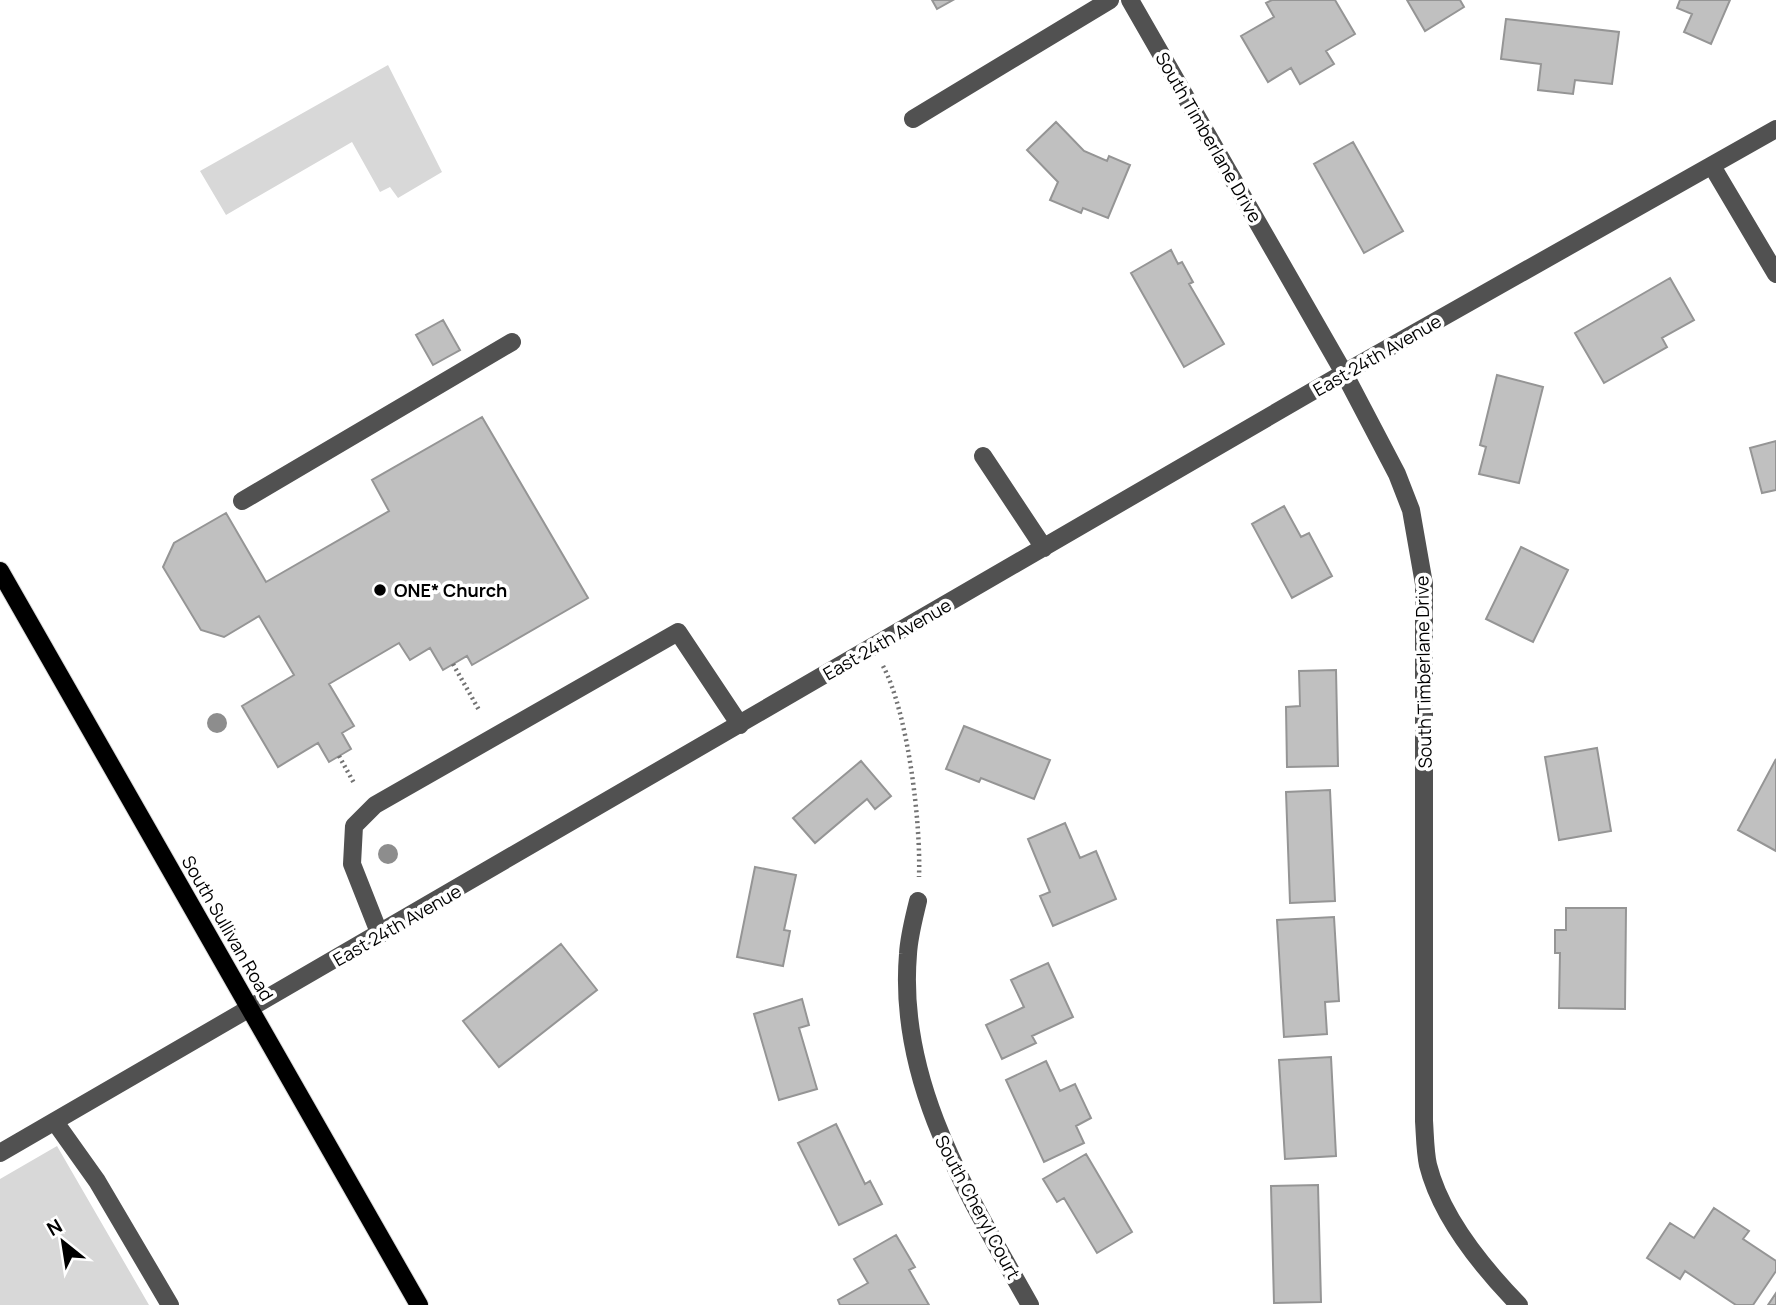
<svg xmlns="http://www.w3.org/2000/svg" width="1776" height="1305" font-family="Manrope,sans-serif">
	<rect width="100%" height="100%" fill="#fff"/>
	<path fill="#d8d8d8" d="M388 65 442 172 398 198 390 187 380 192 352 142 226 215 200 171Z
		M57 1146 149 1305H0V1179Z"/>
	<path fill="#c0c0c0" stroke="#959595" stroke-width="2" d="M932 0H953L937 9Z
		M1272 0H1335L1355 34 1326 51 1334 64 1300 84 1291 68 1268 82 1241 36 1274 17 1266 3Z
		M1407 0H1460L1464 7 1425 31Z
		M1680 0H1730L1711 44 1684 32 1692 14 1677 8Z
		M1506 19 1619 32 1612 84 1575 80 1573 94 1538 90 1541 64 1501 59Z
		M1056 122 1084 151 1107 161 1109 156 1130 165 1108 218 1083 208 1081 213 1050 200 1058 182 1027 150Z
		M1353 142 1403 231 1364 253 1314 164Z
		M1171 250 1178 264 1182 262 1193 282 1189 284 1224 344 1184 367 1131 273Z
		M1670 278 1694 320 1662 338 1667 347 1604 383 1575 333Z
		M443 320 460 350 433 365 416 335Z
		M1497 375 1543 387 1519 483 1479 474 1486 447 1480 445Z
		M482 417 588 598 472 665 467 656 443 670 430 648 410 660 399 643 329 684 354 726 342 733 351 749 329 762 318 743 278 767 242 706 294 675 259 616 224 637 201 630 163 567 174 543 226 513 266 582 389 511 372 480Z
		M1776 441V490L1762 493 1750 448Z
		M1284 506 1301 537 1309 533 1332 576 1292 598 1252 524Z
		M1521 547 1568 570 1533 642 1486 619Z
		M1336 670 1338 766 1287 767 1286 707 1300 706 1299 671Z
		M964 726 1050 760 1034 799 981 778 979 782 946 769Z
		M1597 748 1611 831 1559 840 1545 757Z
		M1776 759V851L1738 830Z
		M861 761 891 796 875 809 867 799 815 843 793 818Z
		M1330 790 1335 901 1290 903 1286 792Z
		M1065 823 1080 858 1096 851 1116 899 1053 926 1040 896 1050 892 1028 839Z
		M755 867 796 875 784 930 790 931 783 966 737 957Z
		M1566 908H1626L1625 1009 1559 1008 1560 953H1555V930H1566Z
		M1334 917 1339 1001 1325 1002 1327 1034 1284 1037 1277 920Z
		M561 944 597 990 499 1067 463 1021Z
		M1048 963 1073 1017 1032 1036 1036 1043 1002 1059 986 1025 1024 1007 1011 980Z
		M802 999 809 1025 799 1028 817 1089 779 1100 754 1014Z
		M1331 1057 1336 1156 1285 1159 1279 1060Z
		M1046 1061 1060 1091 1075 1084 1091 1118 1076 1126 1084 1143 1044 1162 1006 1080Z
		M836 1124 865 1184 870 1181 882 1204 839 1225 798 1143Z
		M1086 1154 1132 1232 1097 1253 1064 1198 1057 1202 1043 1179Z
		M1318 1185 1321 1302 1274 1303 1271 1186Z
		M1714 1208 1749 1231 1743 1239 1776 1261V1271L1753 1305H1736L1685 1271 1680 1279 1647 1258 1670 1223 1694 1238Z
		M896 1235 915 1267 909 1270 929 1305H840L838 1300 868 1283 854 1259Z
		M1776 1293V1305H1768Z"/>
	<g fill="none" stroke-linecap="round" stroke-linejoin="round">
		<defs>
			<path id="major" d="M0 571 419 1305"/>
		</defs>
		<use href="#major" stroke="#dbdbdb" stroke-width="20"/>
		<path stroke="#737373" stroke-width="4.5" stroke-dasharray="2 3.5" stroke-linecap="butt" d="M453 664 479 710
			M883 666C908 713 921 823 919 877
			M339 756 354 783"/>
		<path stroke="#515151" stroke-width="18" d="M1130 0 1344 373 1397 474 1411 510 1424 584V1121C1425 1135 1425 1151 1428 1165 1441 1217 1482 1267 1519 1305
			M913 119 1110 0
			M1712 166 1776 274
			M983 456 1044 548
			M242 501 512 342
			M918 901C914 918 909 936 908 954 897 1084 969 1196 1030 1305
			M380 935 352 864 354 826 375 805 678 632 740 725
			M55 1122 97 1181 170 1305
			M0 1153 1344 373 1776 129"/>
		<use href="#major" stroke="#000" stroke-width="18"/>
	</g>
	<g fill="#8d8d8d">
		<circle cx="217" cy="723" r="10"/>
		<circle cx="388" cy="854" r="10"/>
	</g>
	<circle fill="#000" stroke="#fff" stroke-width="2.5" cx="380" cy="590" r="7"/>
	<g text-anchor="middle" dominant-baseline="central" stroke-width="7" stroke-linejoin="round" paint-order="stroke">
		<g font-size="18" fill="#000" stroke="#fff">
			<text transform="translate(1209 137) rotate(60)">South Timberlane Drive</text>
			<text transform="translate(1377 355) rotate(-30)">East 24th Avenue</text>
			<text transform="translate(887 639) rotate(-30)">East 24th Avenue</text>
			<text transform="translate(1423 672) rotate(-91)">South Timberlane Drive</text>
			<text transform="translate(397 925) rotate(-30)">East 24th Avenue</text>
			<text transform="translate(228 928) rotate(60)">South Sullivan Road</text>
			<text transform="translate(978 1207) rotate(62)">South Cheryl Court</text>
		</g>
		<g font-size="18" font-weight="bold" fill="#000" stroke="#fff" text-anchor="start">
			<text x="394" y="590">ONE* Church</text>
		</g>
	</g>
	<g transform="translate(63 1242) rotate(330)" stroke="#ffffff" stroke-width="5" paint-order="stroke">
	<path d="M0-5L12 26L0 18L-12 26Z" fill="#000000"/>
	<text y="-10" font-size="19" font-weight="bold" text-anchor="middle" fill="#000000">N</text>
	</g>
</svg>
